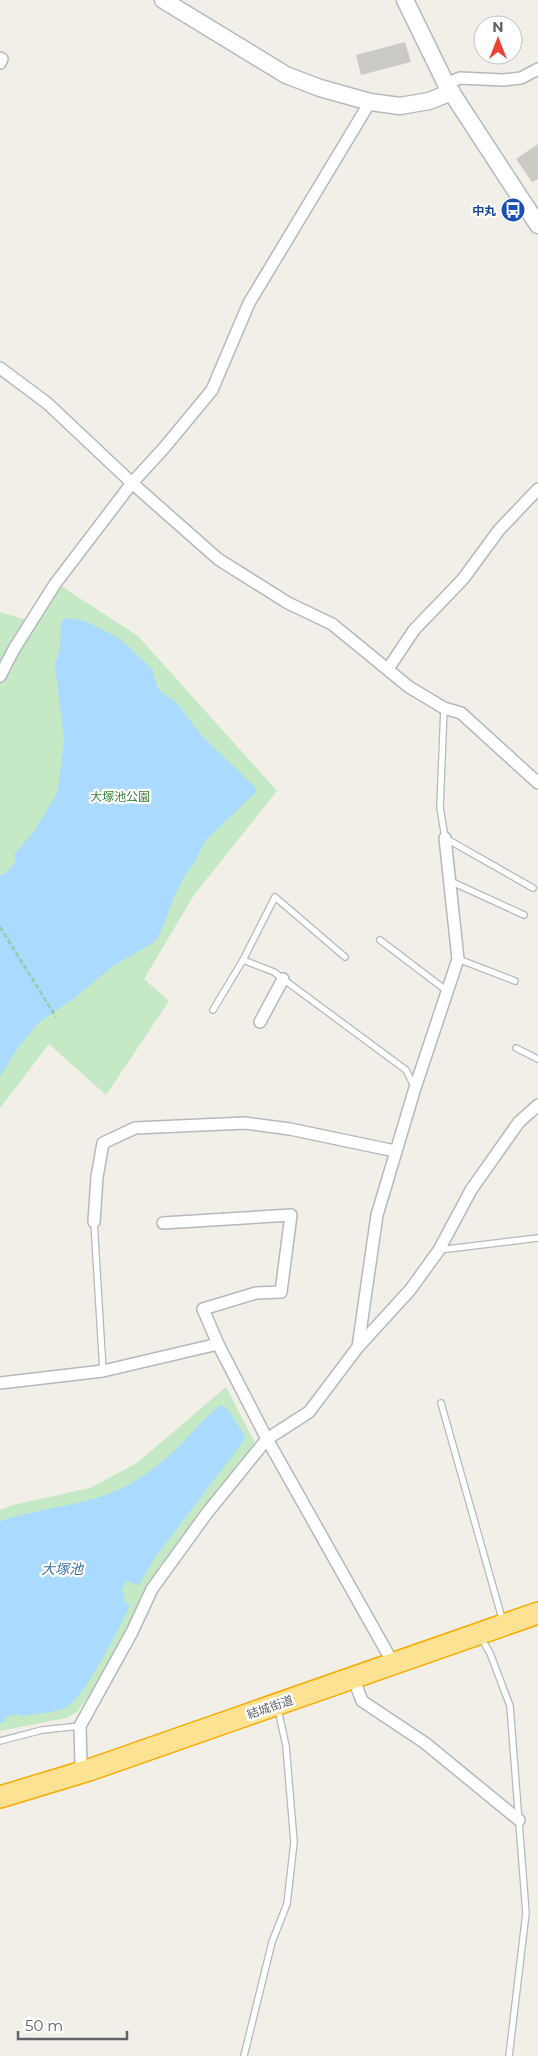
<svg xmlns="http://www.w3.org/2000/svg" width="538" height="2056" font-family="Montserrat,'Noto Sans JP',sans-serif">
	<rect width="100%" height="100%" fill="#f1efe8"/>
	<path fill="#c5e8c5" d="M61 586 138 636 277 791 194 895 144 979 169 1001 106 1095 49 1044 0 1108V612L34 622Z
		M226 1387 255 1443 147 1585 109 1668 77 1712 66 1718 0 1731V1510L13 1505 90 1488 137 1463Z"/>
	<path fill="#aadaff" d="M67 618 85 621 120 639 152 669 158 689 177 703 201 735 255 787 256 792 206 840 193 865 187 872 175 895 159 936 153 943 113 966 72 1000 38 1023 17 1049 0 1076V876L7 872 16 862 14 855 34 831 54 799 58 790 64 739 55 664 60 650 61 622Z
		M221 1405 228 1410 244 1434 245 1439 153 1560 139 1585 126 1581 121 1592 125 1594 123 1601 130 1605C121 1625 84 1698 67 1707 57 1713 34 1714 22 1716L18 1714 5 1717V1722L0 1723V1521C45 1506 95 1506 135 1481 148 1473 161 1463 172 1453 189 1438 202 1418 221 1405Z"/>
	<path fill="#cccac5" d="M405 42 411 62 361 75 356 55Z
		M538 144V179L532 182 516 159Z"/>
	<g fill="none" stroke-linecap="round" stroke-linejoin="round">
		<defs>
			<path id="lane" d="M444 708 440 807 445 838 533 888
				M450 881 524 915
				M380 940 447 991
				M345 957 275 897 243 960 274 972 283 979 406 1070 414 1086
				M458 959 515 981
				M213 1010 243 960
				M516 1048 538 1059
				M94 1222 103 1371
				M439 1250 538 1238
				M441 1403 503 1622
				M481 1638 490 1653 510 1706 526 1913 509 2056
				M0 1741 42 1730 80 1726
				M244 2056 272 1942 287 1904 294 1842 286 1746 278 1709"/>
			<path id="street" d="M0 58 2 59 0 63
				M446 84 460 78 503 80 521 78 538 69
				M0 368 47 403 132 483 218 559 288 603 332 624 409 687 444 708 461 713 538 783
				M388 669 414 630 463 579 499 530 538 489
				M0 676 14 649 55 584 132 483 164 448 212 390 249 303 370 102
				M260 1022 283 979
				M94 1222 97 1177 103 1143 135 1128 245 1123 290 1129 395 1151
				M163 1223 291 1215 281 1292 256 1293 203 1309 218 1344
				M358 1347 377 1215 415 1088 458 959 445 838
				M0 1383 103 1371 218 1344 267 1439 393 1663
				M353 1677 362 1701 425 1743 519 1820
				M89 1770 81 1763 80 1726 132 1632 152 1589 207 1513 267 1439 309 1412 358 1347 410 1290 439 1250 471 1190 519 1122 538 1105"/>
			<path id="secondary" d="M163 0 286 75 320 88 370 102 400 106 429 101 452 92
				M405 0 446 84 538 225"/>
			<path id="highway" d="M0 1797 89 1770 538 1613"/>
		</defs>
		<use href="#lane" stroke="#b5b8bc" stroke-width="8"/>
		<use href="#street" stroke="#b5b8bc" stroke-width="14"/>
		<use href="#secondary" stroke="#b6babf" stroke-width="19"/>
		<use href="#highway" stroke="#f9ab00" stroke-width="24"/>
		<path stroke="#9cc7a9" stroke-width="2.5" stroke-dasharray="5 2.5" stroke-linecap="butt" d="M0 927 56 1017"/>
		<use href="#lane" stroke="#fff" stroke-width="5.5"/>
		<use href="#street" stroke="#fff" stroke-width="11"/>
		<use href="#secondary" stroke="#fff" stroke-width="16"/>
		<use href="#highway" stroke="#fde293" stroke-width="21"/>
	</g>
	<defs>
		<symbol id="bus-disc" viewBox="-11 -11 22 22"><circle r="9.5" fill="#1a4fb4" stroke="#fff"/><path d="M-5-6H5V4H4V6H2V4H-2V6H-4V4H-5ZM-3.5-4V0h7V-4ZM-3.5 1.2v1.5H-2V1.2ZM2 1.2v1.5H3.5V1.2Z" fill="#fff"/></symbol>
	</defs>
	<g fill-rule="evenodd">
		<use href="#bus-disc" x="499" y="196" width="28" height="28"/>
	</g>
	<g text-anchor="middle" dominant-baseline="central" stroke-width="4.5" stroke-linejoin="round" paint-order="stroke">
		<g font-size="12" font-weight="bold" fill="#164399" stroke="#fff" text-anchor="end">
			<text x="496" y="210">中丸</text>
		</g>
		<g font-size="12" fill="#348238" stroke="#fff">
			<text x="120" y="796">大塚池公園</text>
		</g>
		<g font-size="12" fill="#5f6368" stroke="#fff">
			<text transform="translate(270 1707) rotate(-19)">結城街道</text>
		</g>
		<g font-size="14" font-style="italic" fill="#4174aa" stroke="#fff">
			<text x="62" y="1569">大塚池</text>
		</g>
	</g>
	<g transform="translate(498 40)"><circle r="24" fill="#ffffff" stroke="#bfc1c3"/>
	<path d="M0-4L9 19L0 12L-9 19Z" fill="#ea4335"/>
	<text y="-8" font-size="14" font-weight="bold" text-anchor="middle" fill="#5f6368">N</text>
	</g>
	<path d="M18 2031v8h109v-8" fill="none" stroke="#5f6368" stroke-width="2.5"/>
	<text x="25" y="2031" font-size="15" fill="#5f6368" stroke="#ffffff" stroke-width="4" paint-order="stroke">50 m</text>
</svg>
